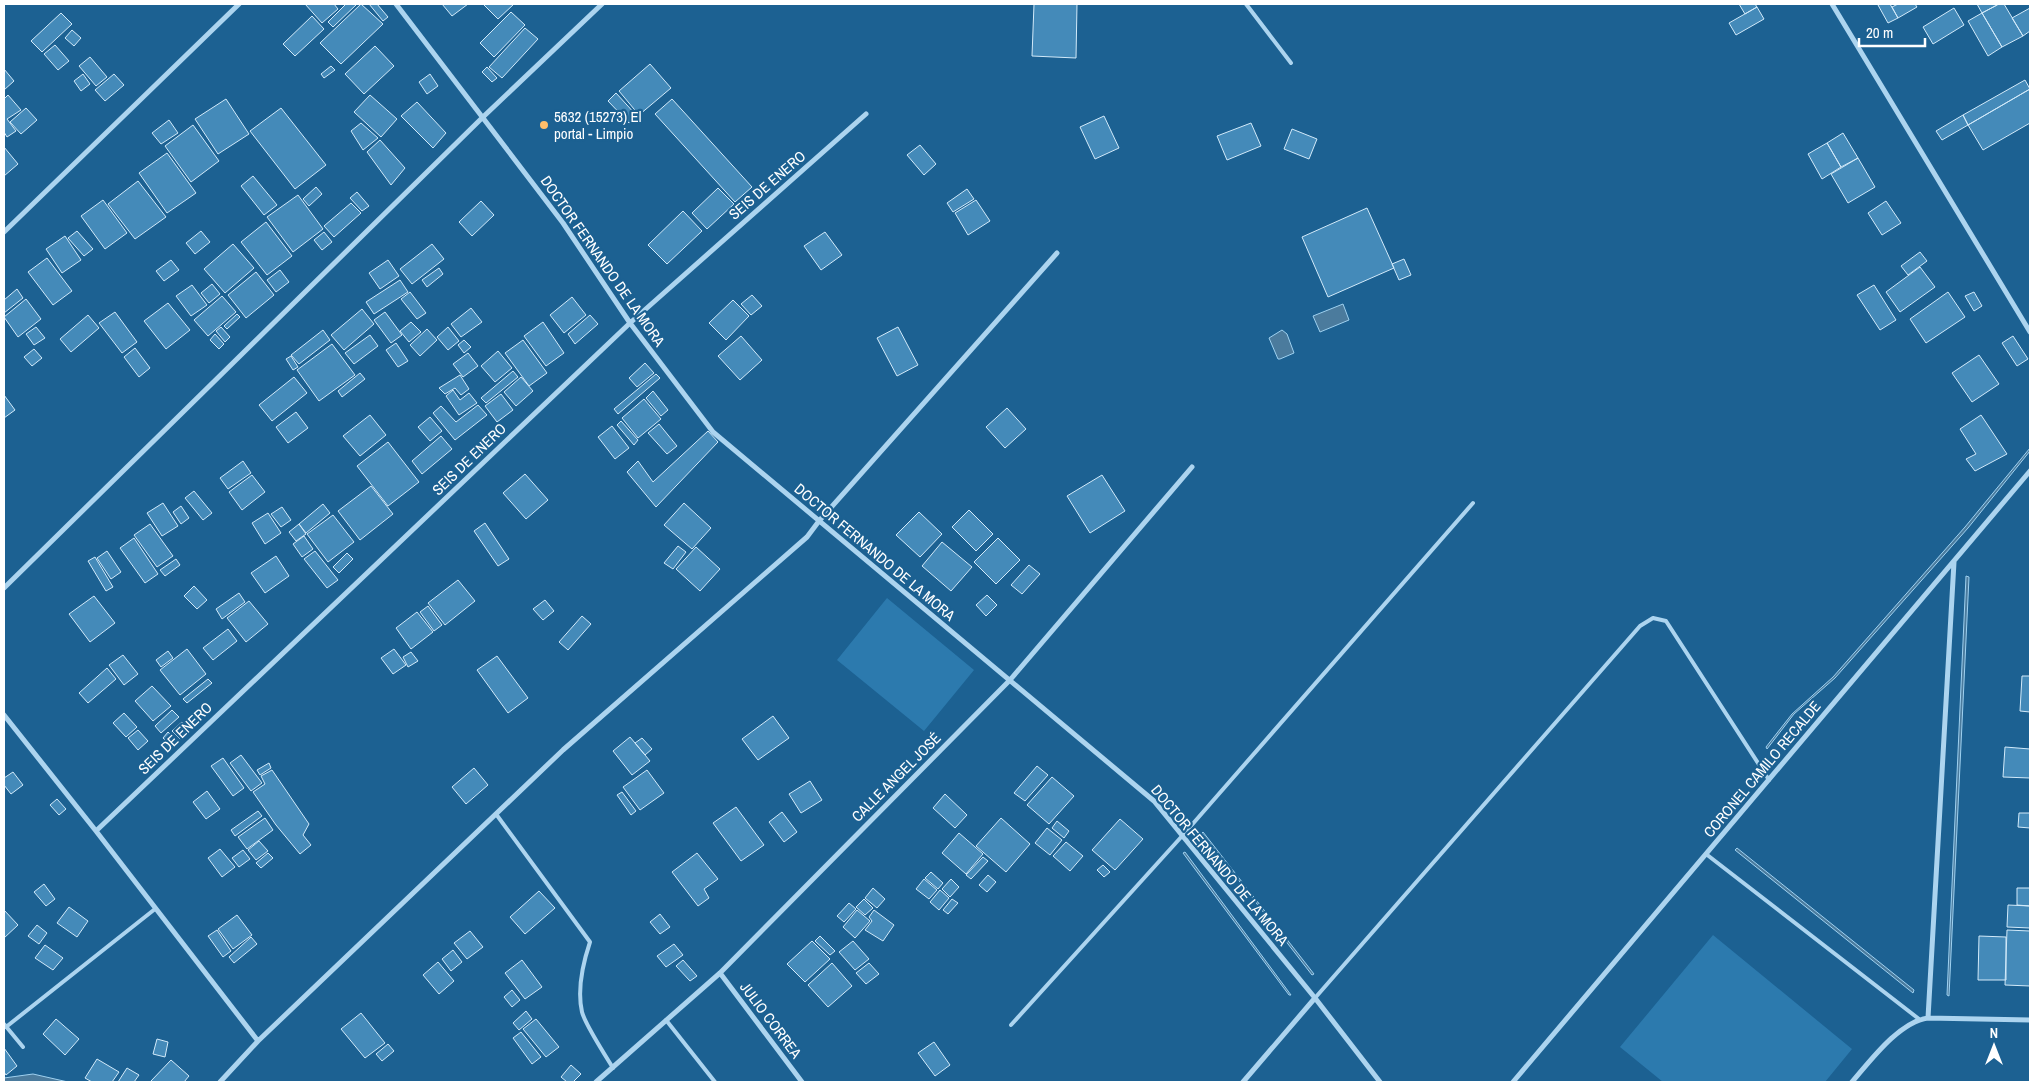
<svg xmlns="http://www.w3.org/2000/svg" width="2034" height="1086" font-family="'Archivo Narrow',sans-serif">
	<rect width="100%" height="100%" fill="#1c6192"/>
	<path fill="#2c7aae" d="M887 598 974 670 924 731 837 660Z
		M1713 935 1852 1049 1825 1082H1663L1620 1047Z"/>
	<path fill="#4b7b9d" stroke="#9fd1f0" d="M1343 304 1349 320 1320 332 1313 316Z
		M1282 330 1287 334 1294 353 1280 359H1278L1269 338Z
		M2030 448V451L1968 528 1835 678 1794 714 1767 749 1766 747 1792 714 1833 677 1965 527Z
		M1966 576 1969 577 1949 996 1947 995Z
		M1203 832 1314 974 1312 975 1202 833Z
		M1737 848 1914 990 1913 993 1735 850Z
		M1185 852 1291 995H1289L1183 853Z
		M33 1074 68 1082H4V1078Z"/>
	<path fill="#448ab9" stroke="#d2eafa" d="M305 4H334L338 9 322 23Z
		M346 4H357L333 27 328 22Z
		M361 4 383 24 341 64 320 43Z
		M369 4H377L388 17 383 21Z
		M442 4H468L452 16Z
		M483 4H514L498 19Z
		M1034 4H1077L1076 58 1032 56Z
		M1739 4H1755L1757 7 1745 14Z
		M1880 4H1890L1898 18 1888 23 1878 5Z
		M1898 4H1915L1917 7 1898 18 1892 7Z
		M1977 4H1997V5L1982 13Z
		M1999 4H2004L2023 36 2002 47 1982 13Z
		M1757 7 1764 19 1736 35 1729 23Z
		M1954 8 1964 25 1933 44 1923 27Z
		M2030 8V31L2023 36 2012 18Z
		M511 12 525 25 494 57 480 43Z
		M61 13 72 24 42 52 31 41Z
		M1982 13 2002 47 1988 56 1968 21Z
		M312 16 324 29 295 56 283 44Z
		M525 28 538 39 502 78 489 67Z
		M72 30 81 38 74 46 65 38Z
		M55 45 69 61 58 70 44 54Z
		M375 46 394 66 364 94 345 74Z
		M90 57 107 77 96 86 79 66Z
		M650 64 671 88 639 115 619 91Z
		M331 66 335 70 324 78 321 74Z
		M487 67 497 78 492 82 482 72Z
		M4 69 14 81 4 90Z
		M83 74 90 84 81 91 74 81Z
		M114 74 124 85 105 101 95 90Z
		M430 74 438 86 427 94 419 82Z
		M2025 80 2030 89 1968 125 1963 115Z
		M2030 89V123L1983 150 1968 125Z
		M616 93 637 116 629 123 608 101Z
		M8 95 21 110 7 119 16 131 7 137 4 132V99Z
		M370 95 397 119 381 137 354 112Z
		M226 99 249 134 218 154 195 119Z
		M672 99 752 187 735 202 655 114Z
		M417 102 446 133 433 148 401 116Z
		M26 108 37 120 21 134 10 122Z
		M281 108 326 165 295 189 250 131Z
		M1963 115 1968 125 1942 140 1936 131Z
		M1104 116 1119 148 1095 159 1080 127Z
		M169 120 178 133 161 144 152 133Z
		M361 123 378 138 363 150 351 131Z
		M1251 123 1261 146 1227 160 1217 136Z
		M193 125 219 161 191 182 165 146Z
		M1292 129 1317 139 1309 159 1284 149Z
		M1843 133 1858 158 1841 167 1827 143Z
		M380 140 405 168 391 185 367 152Z
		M1827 143 1841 167 1822 179 1808 154Z
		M920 145 936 164 924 175 907 155Z
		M4 147 18 164 4 176Z
		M167 153 196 193 167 213 139 173Z
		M1858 158 1875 187 1848 203 1831 174Z
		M253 176 277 205 264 215 241 186Z
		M138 181 166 217 135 239 108 204Z
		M316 187 322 194 309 206 303 199Z
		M718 188 734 204 707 229 692 213Z
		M967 189 974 199 953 212 947 203Z
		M357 192 369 206 362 211 350 198Z
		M298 195 323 229 293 252 267 217Z
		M103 200 127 233 105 249 81 216Z
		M976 200 990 221 968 235 955 213Z
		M481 201 494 215 472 236 459 222Z
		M1886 201 1901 223 1882 235 1868 213Z
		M351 203 361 213 334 237 324 226Z
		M1367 208 1394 268 1328 297 1302 237Z
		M683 211 702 231 667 264 648 245Z
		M266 222 292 256 267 275 241 242Z
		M77 231 93 249 84 256 68 238Z
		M201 231 210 242 195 254 186 243Z
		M324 232 332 242 322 250 314 240Z
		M825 232 842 255 821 270 804 246Z
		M65 236 81 260 62 273 46 249Z
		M233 244 254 268 225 293 204 269Z
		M432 244 444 259 412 284 400 269Z
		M1920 252 1927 261 1908 275 1901 266Z
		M47 258 72 291 53 305 28 272Z
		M1404 259 1411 275 1399 280 1392 264Z
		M171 260 179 270 164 281 156 271Z
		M388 260 399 276 380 289 369 273Z
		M1920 267 1935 287 1900 312 1886 292Z
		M439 268 443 274 427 287 422 280Z
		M280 270 289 282 276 292 267 280Z
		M256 272 274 295 246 318 228 295Z
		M400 280 408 292 374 314 366 302Z
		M212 284 220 294 209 303 201 293Z
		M192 285 207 305 191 316 176 296Z
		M1874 285 1896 320 1880 330 1857 295Z
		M17 289 23 298 4 313V300Z
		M410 292 426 313 417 319 401 299Z
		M1948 292 1965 317 1926 343 1910 319Z
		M1974 292 1982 306 1974 311 1965 296Z
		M752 295 762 306 751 315 741 304Z
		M222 296 236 312 208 336 194 320Z
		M572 297 586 315 564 333 550 315Z
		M26 299 41 319 18 337 4 317Z
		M733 300 749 316 726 340 709 323Z
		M168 303 190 330 166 349 144 321Z
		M471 308 482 322 461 337 451 324Z
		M362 309 374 324 344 350 331 335Z
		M115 312 137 342 122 353 99 323Z
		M385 312 402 335 391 343 374 320Z
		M237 314 240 317 227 329 224 326Z
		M88 315 99 328 71 352 60 339Z
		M590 315 598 324 575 344 568 334Z
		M411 322 421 332 409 342 400 331Z
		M543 322 564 353 546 366 524 336Z
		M36 327 45 338 34 345 26 334Z
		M221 327 230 337 225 342 216 331Z
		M448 327 459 341 448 350 437 337Z
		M898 327 918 365 897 376 877 338Z
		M427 329 437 340 420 356 410 345Z
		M323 330 330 340 299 364 291 355Z
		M215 334 224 344 219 349 210 340Z
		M370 335 378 346 354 364 345 353Z
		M741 336 762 360 740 380 718 356Z
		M2013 336 2028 359 2017 366 2002 343Z
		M464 340 471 347 464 353 458 345Z
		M523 340 547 373 529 386 505 353Z
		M396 343 408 361 398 367 386 350Z
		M332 344 355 375 319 401 297 370Z
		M135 348 150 368 139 377 124 357Z
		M34 349 42 358 32 366 24 357Z
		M498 351 512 368 495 382 481 366Z
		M468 353 478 366 463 377 453 364Z
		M1979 355 1999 384 1972 402 1952 373Z
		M291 356 298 367 293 370 286 359Z
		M645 363 654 373 637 387 629 378Z
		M513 371 518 377 486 403 481 398Z
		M360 373 365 379 342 397 338 391Z
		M656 374 660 378 618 414 614 409Z
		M460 375 469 389 461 395 455 388 445 394 439 388Z
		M294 377 307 393 272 421 259 405Z
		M521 377 533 391 516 406 504 392Z
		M453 390 460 400 469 393 477 403 459 415 446 396Z
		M653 391 668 410 661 416 646 398Z
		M501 394 513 410 497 422 485 406Z
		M4 395 15 410 4 418Z
		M644 399 661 419 638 438 622 418Z
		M478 405 487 415 455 440 433 413 441 406 456 422Z
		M1007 408 1026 429 1005 448 986 427Z
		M296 412 308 428 288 443 276 427Z
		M370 415 386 435 360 456 343 436Z
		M1981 415 2007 454 1975 471 1966 459 1976 454 1960 429Z
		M430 417 442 431 430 441 418 427Z
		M621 421 638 440 634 445 617 425Z
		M659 424 677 446 667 454 648 433Z
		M612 426 629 448 615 459 598 437Z
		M708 431 718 442 656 507 627 472 638 461 653 482Z
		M441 436 452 449 422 474 412 461Z
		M388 442 419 482 388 506 357 466Z
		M243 461 251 473 228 489 220 478Z
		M525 474 548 500 526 519 503 493Z
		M252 475 265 492 242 510 229 492Z
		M1102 475 1125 511 1090 533 1067 496Z
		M371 486 393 514 360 540 338 511Z
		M194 491 212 513 203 520 185 498Z
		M163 503 178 526 162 536 147 513Z
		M684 503 711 528 692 549 664 525Z
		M323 504 330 513 306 533 299 524Z
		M181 506 189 518 181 524 173 512Z
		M282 507 291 520 281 527 271 514Z
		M969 510 993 534 976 551 952 527Z
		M919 512 942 534 920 557 896 535Z
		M268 513 281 533 265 544 252 523Z
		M333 515 354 542 328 562 307 534Z
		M485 523 509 559 498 566 474 531Z
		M150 524 173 556 157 567 134 535Z
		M299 524 306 534 296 541 289 532Z
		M304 536 313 549 302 557 293 544Z
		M134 538 158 574 145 583 120 548Z
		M998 538 1020 560 996 584 974 562Z
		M942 542 972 567 951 591 922 566Z
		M678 546 686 552 673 569 664 563Z
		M696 547 720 569 700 591 676 569Z
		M107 551 121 572 111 579 97 558Z
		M315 551 338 580 327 588 304 559Z
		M347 553 353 559 339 573 333 567Z
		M276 556 289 576 265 593 251 573Z
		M95 557 113 587 106 591 88 561Z
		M176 559 180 565 165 576 160 570Z
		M1029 565 1040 574 1022 594 1011 585Z
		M458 580 475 601 445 625 428 603Z
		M194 586 207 600 197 609 184 596Z
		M239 593 245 602 222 619 216 609Z
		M987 595 997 605 986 616 976 605Z
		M94 596 115 623 90 642 69 614Z
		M545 600 554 611 543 620 533 609Z
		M249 601 268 624 246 642 227 618Z
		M428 606 442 625 434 631 420 612Z
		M417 612 433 632 411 649 396 628Z
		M582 616 591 624 568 650 559 642Z
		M228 629 237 641 213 660 203 648Z
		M187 649 206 674 180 695 160 670Z
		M394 649 406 665 393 674 381 658Z
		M168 651 173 658 161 667 156 660Z
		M411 652 418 661 408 667 403 657Z
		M123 655 138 674 124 685 109 665Z
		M497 656 528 698 508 713 477 670Z
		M107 668 116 679 88 703 79 693Z
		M2022 676H2030V712L2020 711Z
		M208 679 212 683 187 703 183 699Z
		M152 686 171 706 153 721 135 701Z
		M172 710 179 717 161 733 155 726Z
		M124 713 137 727 126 737 113 723Z
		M773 716 789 738 758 760 742 739Z
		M182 722 190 731 180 739 172 731Z
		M138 730 148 741 138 750 128 738Z
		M168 732 177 741 172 747 163 738Z
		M630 737 650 761 632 775 613 751Z
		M642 738 652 749 645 755 635 743Z
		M2005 747 2030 749V778L2003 777Z
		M241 755 262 783 251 791 230 763Z
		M223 758 244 788 233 796 211 766Z
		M269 763 271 768 260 775 257 770Z
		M1037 766 1048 775 1025 801 1014 793Z
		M474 768 488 785 466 804 452 787Z
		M272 770 309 824 303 835 311 845 300 854 276 825 253 792 265 784 261 776Z
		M647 770 664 793 640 810 623 787Z
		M13 772 23 785 11 794 4 785V778Z
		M1052 777 1074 796 1049 824 1027 805Z
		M810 781 822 800 801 813 789 794Z
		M207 791 220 809 206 819 193 802Z
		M622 792 636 811 631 815 617 795Z
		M945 794 967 815 955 828 933 808Z
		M57 799 66 809 59 815 50 805Z
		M736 807 764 845 741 861 713 823Z
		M258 811 262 816 235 836 231 830Z
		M782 812 797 832 784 842 769 822Z
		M2019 813H2030V828L2018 827Z
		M265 818 273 830 247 849 238 837Z
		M1001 818 1030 844 1006 872 976 846Z
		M1120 819 1143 839 1115 870 1092 850Z
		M1057 821 1069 831 1064 838 1052 828Z
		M1047 828 1062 840 1050 855 1035 843Z
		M959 833 983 854 966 874 942 853Z
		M259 841 268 851 256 860 248 850Z
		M1066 842 1083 856 1070 871 1053 856Z
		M220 849 235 867 222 877 208 858Z
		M243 850 250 859 239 867 232 858Z
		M268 853 273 858 261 868 256 863Z
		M697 853 718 879 704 889 709 898 698 906 672 872Z
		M983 857 988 861 971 879 966 875Z
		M1103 865 1110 872 1104 877 1097 870Z
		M931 872 943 883 938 889 925 878Z
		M988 875 996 882 987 892 979 885Z
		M924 879 937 890 929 899 916 889Z
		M951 879 959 887 950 897 942 889Z
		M44 884 55 899 46 906 34 892Z
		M873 888 885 899 877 908 865 898Z
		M2017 888H2030V906L2017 905Z
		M940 890 949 898 939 910 930 902Z
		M539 891 555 908 525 934 510 917Z
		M864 899 873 908 865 915 856 907Z
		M952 899 958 903 948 914 943 910Z
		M849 903 856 909 844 922 837 916Z
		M2008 905 2030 906V928L2007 927Z
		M69 907 88 921 77 937 57 923Z
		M4 910 18 925 4 938Z
		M857 910 870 921 855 938 843 927Z
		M874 910 894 925 883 941 865 930 872 921 869 917Z
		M660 914 670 927 660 934 650 922Z
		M237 915 252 935 233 949 218 929Z
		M37 925 47 933 39 944 28 936Z
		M217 930 231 951 223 957 208 936Z
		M2007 930 2030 931V986L2005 985Z
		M470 931 483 947 467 959 454 943Z
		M820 936 835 951 830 955 815 941Z
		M1979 936 2006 937V980H1978Z
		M251 937 257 944 234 963 229 957Z
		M812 941 830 959 805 982 787 964Z
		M853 941 869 959 855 970 839 952Z
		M674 944 683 955 666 967 657 956Z
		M45 945 63 958 53 970 35 958Z
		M453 950 462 962 451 971 442 959Z
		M522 960 542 987 525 999 505 973Z
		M683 960 697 976 690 981 676 966Z
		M438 962 454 981 439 994 423 975Z
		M832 963 852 986 828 1007 808 985Z
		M869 963 879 974 866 984 856 973Z
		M512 990 520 1000 512 1007 504 997Z
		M526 1011 532 1019 519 1030 513 1023Z
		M361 1013 385 1043 365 1058 341 1029Z
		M56 1019 79 1039 65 1055 43 1034Z
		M536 1019 559 1047 546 1057 523 1029Z
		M521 1032 541 1057 532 1064 513 1038Z
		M157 1039 168 1042 165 1057 153 1054Z
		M934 1042 950 1065 935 1076 918 1053Z
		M388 1044 394 1051 382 1061 376 1054Z
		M4 1048 17 1066 6 1075 4 1072Z
		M97 1059 119 1072 112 1082H92L85 1078Z
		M171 1060 189 1076 184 1082H153L151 1081Z
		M571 1065 581 1074 573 1082H567L561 1077Z
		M127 1068 139 1075 134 1082H118Z"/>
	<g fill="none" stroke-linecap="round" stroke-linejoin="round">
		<path stroke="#acd4ef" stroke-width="4" d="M1246 4 1291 63
			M496 814 590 942C583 963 577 990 582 1012 585 1024 605 1055 613 1068
			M1706 854 1919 1019
			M1315 998 1640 626 1653 618 1666 621 1769 780
			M666 1020 715 1082
			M4 1024 23 1047
			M1011 1025 1183 835 1473 503
			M6 1027 155 909"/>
		<path stroke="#acd4ef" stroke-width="5" d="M396 4 563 223 630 323 713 432 1154 801 1315 998 1380 1082
			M1832 4 2030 332
			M4 232 239 4
			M4 588 483 117 602 4
			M4 715 96 831 258 1041
			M96 831 630 323 866 114
			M720 973 802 1082
			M1928 1018 1954 562
			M220 1082 258 1041 563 750 807 537 819 521 1057 253
			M596 1082 720 973 1010 680 1192 467
			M1243 1082 1315 998
			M1513 1082 2030 471
			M1852 1082C1871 1060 1899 1022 1928 1018L2030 1020"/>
	</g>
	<circle fill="#ffbe6a" stroke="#1c6192" stroke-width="2" cx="544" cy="125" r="5"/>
	<g text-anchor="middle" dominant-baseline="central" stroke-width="4.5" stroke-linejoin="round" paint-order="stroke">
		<g font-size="15" fill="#fff" stroke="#1c6192" text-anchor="start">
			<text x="554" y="116">5632 (15273) El<tspan x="554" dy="17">portal - Limpio</tspan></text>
		</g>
		<g font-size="15" fill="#fff" stroke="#1c6192">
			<text transform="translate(767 185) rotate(-41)">SEIS DE ENERO</text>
			<text transform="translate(603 261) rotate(55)">DOCTOR FERNANDO DE LA MORA</text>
			<text transform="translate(469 459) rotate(-44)">SEIS DE ENERO</text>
			<text transform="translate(875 552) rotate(40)">DOCTOR FERNANDO DE LA MORA</text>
			<text transform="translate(175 738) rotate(-44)">SEIS DE ENERO</text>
			<text transform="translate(1762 769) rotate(-50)">CORONEL CAMILO RECALDE</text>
			<text transform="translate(896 777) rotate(-45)">CALLE ANGEL JOSÉ</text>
			<text transform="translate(1220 865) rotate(50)">DOCTOR FERNANDO DE LA MORA</text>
			<text transform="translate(771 1020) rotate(53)">JULIO CORREA</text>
		</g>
	</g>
	<rect width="2034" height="1086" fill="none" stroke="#ffffff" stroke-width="10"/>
	<g transform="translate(1994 1046)" stroke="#1c6192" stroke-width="4" paint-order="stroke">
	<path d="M0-4L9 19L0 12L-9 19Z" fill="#ffffff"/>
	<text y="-8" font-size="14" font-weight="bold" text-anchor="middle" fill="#ffffff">N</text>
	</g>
	<path d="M1859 38v8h66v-8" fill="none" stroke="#ffffff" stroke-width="2.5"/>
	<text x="1866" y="38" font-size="15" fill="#ffffff" stroke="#1c6192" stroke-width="4" paint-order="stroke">20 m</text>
</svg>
